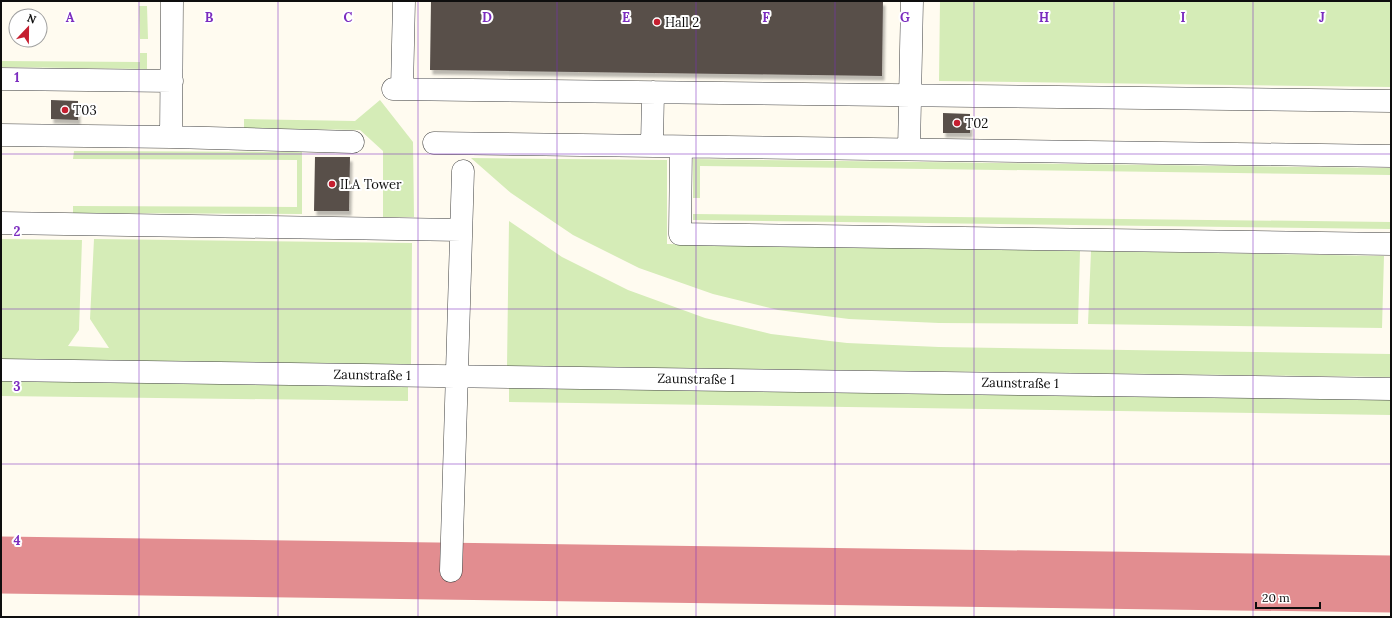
<svg xmlns="http://www.w3.org/2000/svg" width="1392" height="618" font-family="Lora,serif">
	<defs>
		<filter id="shadow"><feDropShadow dx="2.5" dy="4.5" stdDeviation="1" flood-color="#0004"/></filter>
	</defs>
	<rect width="100%" height="100%" fill="#fffbf0"/>
	<path fill="#d5ecb7" d="M940 1H1391V87L939 81Z
		M139 6H147L148 39H140Z
		M140 53H147V69L1 67V61L140 62Z
		M380 100 413 142 414 217H383V151L360 130 244 128V119L355 121Z
		M74 151 302 152V214L73 213V206L297 207V160L73 159Z
		M471 158 667 160V244L1080 251 1078 324 939 323 849 319 778 310 713 294 639 268 573 235 511 193Z
		M693 159 1391 168V175L700 166V198H693Z
		M693 214 1391 222V229L693 220Z
		M509 221 562 257 628 290 705 318 771 334 847 343 939 347 1391 354V377L507 366Z
		M1 239 82 240 79 330 68 346 109 348 90 319 94 239 412 243 411 365 1 360Z
		M1091 251 1384 256 1382 328 1088 324Z
		M1 380 408 385V401L1 396Z
		M509 388 1391 399V415L509 402Z"/>
	<g fill="none" stroke-linecap="round" stroke-linejoin="round">
		<path stroke="#e28d90" stroke-width="57" d="M1 565 1391 584"/>
	</g>
	<path fill="#584f4a" filter="url(#shadow)" d="M431 1H883L882 76 430 70Z
		M51 100 78 101V120L51 119Z
		M943 113 970 114V133H943Z
		M315 157H350L349 211H314Z"/>
	<g fill="none" stroke-linecap="round" stroke-linejoin="round">
		<defs>
			<path id="minor" d="M1 79 172 81
				M393 89 1391 101
				M402 89 404 1
				M1 135 171 137 353 142
				M171 137 172 1
				M434 143 1391 156
				M652 146 653 92
				M681 147 680 234 1391 244
				M909 149 912 1
				M1 223 461 230
				M1 370 1391 389
				M451 571 463 171"/>
		</defs>
		<use href="#minor" stroke="#414141" stroke-width="23"/>
		<use href="#minor" stroke="#fff" stroke-width="22"/>
	</g>
	<path fill="none" stroke="#7b2cbf" stroke-width="1" stroke-opacity="0.55" d="M139 1V617M278 1V617M418 1V617M557 1V617M696 1V617M835 1V617M974 1V617M1114 1V617M1253 1V617M1 154H1391M1 309H1391M1 464H1391"/>
	<g fill="#c51f30" stroke="#fff" stroke-width="1.5">
		<circle cx="657" cy="22" r="4"/>
		<circle cx="65" cy="110" r="4"/>
		<circle cx="957" cy="123" r="4"/>
		<circle cx="332" cy="184" r="4"/>
	</g>
	<g text-anchor="middle" dominant-baseline="central" stroke-width="4" stroke-linejoin="round" paint-order="stroke">
		<g font-size="13" fill="#0e0e0e" stroke="#fff" text-anchor="start">
			<text x="665" y="22">Hall 2</text>
			<text x="73" y="110">T03</text>
			<text x="965" y="123">T02</text>
			<text x="340" y="184">ILA Tower</text>
		</g>
		<g font-size="13" fill="#0e0e0e" stroke="#fff">
			<text transform="translate(372 375) rotate(1)">Zaunstraße 1</text>
			<text transform="translate(696 379) rotate(1)">Zaunstraße 1</text>
			<text transform="translate(1020 383) rotate(1)">Zaunstraße 1</text>
		</g>
	</g>
	<g font-size="13" text-anchor="middle" font-weight="bold" fill="#7b2cbf" stroke="#fff" stroke-width="4" stroke-linejoin="round" paint-order="stroke">
		<text x="70" y="22">A</text>
		<text x="209" y="22">B</text>
		<text x="348" y="22">C</text>
		<text x="487" y="22">D</text>
		<text x="626" y="22">E</text>
		<text x="766" y="22">F</text>
		<text x="905" y="22">G</text>
		<text x="1044" y="22">H</text>
		<text x="1183" y="22">I</text>
		<text x="1322" y="22">J</text>
		<text x="17" y="82">1</text>
		<text x="17" y="236">2</text>
		<text x="17" y="391">3</text>
		<text x="17" y="545">4</text>
	</g>
	<rect width="1392" height="618" fill="none" stroke="#0e0e0e" stroke-width="4"/>
	<g transform="translate(28 28) rotate(22)"><circle r="19" fill="#ffffff" stroke="#9f9f9f"/>
	<path d="M0-3L7 15L0 10L-7 15Z" fill="#c51f30"/>
	<text y="-6" font-size="11" font-weight="bold" text-anchor="middle" fill="#0e0e0e">N</text>
	</g>
	<path d="M1256 602v6h64v-6" fill="none" stroke="#0e0e0e" stroke-width="2"/>
	<text x="1262" y="602" font-size="12" fill="#0e0e0e" stroke="#ffffff" stroke-width="3" paint-order="stroke">20 m</text>
</svg>
